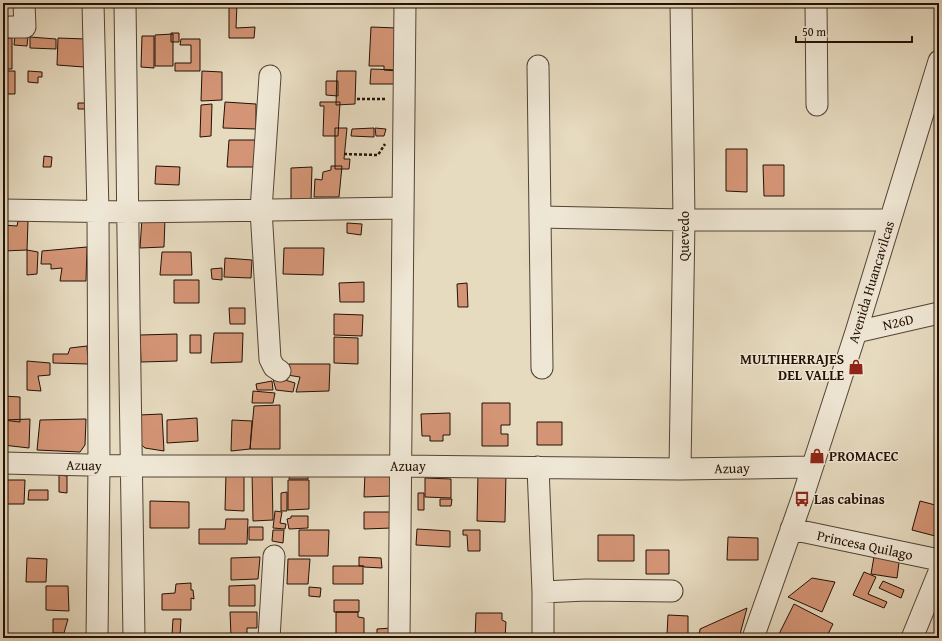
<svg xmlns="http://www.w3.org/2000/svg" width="942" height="641" font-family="'Gentium Book Plus',serif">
	<rect width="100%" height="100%" fill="#e6dabf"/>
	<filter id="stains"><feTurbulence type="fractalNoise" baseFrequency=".005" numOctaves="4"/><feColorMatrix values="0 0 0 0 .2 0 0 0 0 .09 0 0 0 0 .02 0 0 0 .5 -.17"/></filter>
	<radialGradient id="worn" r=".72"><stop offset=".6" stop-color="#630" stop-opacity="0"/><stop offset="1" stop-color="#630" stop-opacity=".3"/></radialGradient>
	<path fill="#d49576" stroke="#241105" d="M229 3H237L236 28 255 27 254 38H229Z
		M371 27 397 28 398 71 384 70V66H369Z
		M171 33H179V42H171Z
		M173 34V66H155V35Z
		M15 35 28 36 27 46 14 45Z
		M142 36H154V68L141 67Z
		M30 37 56 39V49L30 48Z
		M3 38H12V69H3Z
		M58 38 86 39 84 67 57 65Z
		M181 39H200V71H175V63H191V45H180Z
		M371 69 397 70 394 84H370Z
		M3 71H15V94H3Z
		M28 71 42 72V77H38V83L28 82Z
		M202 71 222 72V100L201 101Z
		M337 71H356L355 104 336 105Z
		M326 81H338V96L326 95Z
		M225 102 256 104V129L223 128Z
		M320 102H340L338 136H323L324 106H320Z
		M78 103H86V109H78Z
		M212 104 211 136 200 137 201 105Z
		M335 128H347L344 159H350L349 169H335Z
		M374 128V137L351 136 352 129Z
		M375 128 386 129 384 136H376Z
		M229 140H259L260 167H227Z
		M726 149H747V192L726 191Z
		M44 156 52 157 51 167H43Z
		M763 165H784V196H764Z
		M156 166 180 167 179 185 155 184Z
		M331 166H342L339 197H314L315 179 322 180 323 172 331 170Z
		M312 167 311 201 291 202V168Z
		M142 218H165L164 247 140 248Z
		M18 221H28L27 250 3 251V225L17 226Z
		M347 223 362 224 361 235 347 233Z
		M87 247 86 281H60L62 268 51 269V264H41L42 251Z
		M284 248H324L323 275 283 274Z
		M27 250 38 252 37 274 27 275Z
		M162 252H191L192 275H160Z
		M225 258 252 260 251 278 224 277Z
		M222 268V280L212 279 211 269Z
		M174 280H199V303H174Z
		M364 282V302H340L339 283Z
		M467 283 468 307H458L457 284Z
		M229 308H245V324H230Z
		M334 314 363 315 362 336 334 335Z
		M214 333H243L242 362 211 363Z
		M177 334V361L141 362 140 335Z
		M190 335H201V353H190Z
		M334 337 358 338V364L334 363Z
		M87 346 88 364 53 363V354H68L70 348Z
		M27 361 50 363V375L38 376 41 391 27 390Z
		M289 364H330L329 391 296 392 300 377 287 375Z
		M283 375 285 380 295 383 293 392 276 390 273 379Z
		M272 381 273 390H257L256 384Z
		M253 391 275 393 273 403H252Z
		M3 396 20 397V422L3 420Z
		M482 403H510V425H501V434H508V446H482Z
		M280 405V449H250L254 406Z
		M450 413V435H443V441H430V436H422L421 414Z
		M162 414 164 451 145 448 137 441 139 415Z
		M197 418 198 441 167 443V420Z
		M30 419 29 448 3 445V420Z
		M86 419 85 445 80 452 37 450 40 420Z
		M232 420 252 421 250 449 231 451Z
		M537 422H562V445H537Z
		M252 471H272L273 520 253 521Z
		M290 472H308V479H289Z
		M478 472H506L505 522 477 521Z
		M226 473 244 474V511L225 510Z
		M365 473H393L392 496 364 497Z
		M59 475 67 476V493L59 492Z
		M425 478 451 479V498L425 497Z
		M3 480H25L24 504H3Z
		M288 480H309V509L288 510Z
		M29 490H48V500H28Z
		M287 492V511H281V493Z
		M418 493H424V510H418Z
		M440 499H452L451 506H440Z
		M150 501 189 502V528H150Z
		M920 501 939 506V537L912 530Z
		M275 511 282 512 280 523 286 524 285 529 273 528Z
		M364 512H392V528L364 529Z
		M291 516H308V528L289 529 287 519 291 518Z
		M226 519H248L247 544H199V529H225Z
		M249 527H263V540H249Z
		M417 529 450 531V547L416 545Z
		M273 530H284L283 543 272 541Z
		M299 530H329L328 556H299Z
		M463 530H480V551H468L467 535H463Z
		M598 535H634V561H598Z
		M728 537 758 538V560H727Z
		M646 550H669V574H646Z
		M875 551 900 555 897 578 871 574Z
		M260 557 258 579 231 580V558Z
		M359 557 381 558 382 568 364 567V566H359Z
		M27 558 47 559 46 582H26Z
		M288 559H310L308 584H287Z
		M333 566H363V584H333Z
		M864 572 876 577 868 594 887 602 884 608 853 595Z
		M812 578 835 582 822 612 788 597Z
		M883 581 904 590 901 598 879 588Z
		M191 583V590H193L194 599 191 598V610H162V594L175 593 176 584Z
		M255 585V606H229V586Z
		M46 586H68L69 611 46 610Z
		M309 587 321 588 320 597 309 596Z
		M334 600H359V612H334Z
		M794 604 833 624 826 638H777Z
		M747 608 739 638H699L700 629Z
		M230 612H257V628H247V636H231Z
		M336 612H358V617L364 618V638H336Z
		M476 613H502V620L506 622 505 638H475Z
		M668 615 688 616V635H667Z
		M53 619H68L64 633H53Z
		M173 619H181L180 636 172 635Z
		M392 628V638H377V629Z
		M698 633 697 638H686Z"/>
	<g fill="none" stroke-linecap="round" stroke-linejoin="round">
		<defs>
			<path id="minor" d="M93 3 98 211 99 465 97 638
				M125 3C129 215 129 426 134 638
				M816 3 817 105
				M10 27H25L24 3
				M538 66 542 368
				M270 76 261 210 270 359 274 367 280 371
				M3 210 129 212 403 208
				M540 217 684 220H890
				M856 332 939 313
				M3 463 130 466H402L680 469 812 467
				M538 467 543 592V638
				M680 469 684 220 681 3
				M791 529 939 560
				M543 592 586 590 672 591
				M269 638 274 556
				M399 638 405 3
				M753 638 802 499 856 332 939 61
				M912 638 939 572"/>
		</defs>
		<use href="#minor" stroke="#544334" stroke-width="23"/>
		<path stroke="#241105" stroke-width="2.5" stroke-dasharray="3 2" stroke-linecap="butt" d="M357 99H387
			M344 154 378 155 385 144"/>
		<use href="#minor" stroke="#efe7d5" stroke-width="21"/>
	</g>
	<defs>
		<symbol id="shop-bare" viewBox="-9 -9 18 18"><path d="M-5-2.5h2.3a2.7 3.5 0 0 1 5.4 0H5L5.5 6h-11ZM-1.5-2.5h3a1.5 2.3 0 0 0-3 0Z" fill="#8f2418" stroke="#efe7d5" stroke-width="2.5" paint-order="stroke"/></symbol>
		<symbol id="bus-bare" viewBox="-9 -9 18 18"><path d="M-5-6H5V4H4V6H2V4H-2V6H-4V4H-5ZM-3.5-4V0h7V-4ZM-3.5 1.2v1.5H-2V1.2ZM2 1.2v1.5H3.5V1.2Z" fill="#8f2418" stroke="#efe7d5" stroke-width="2.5" paint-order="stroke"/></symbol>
	</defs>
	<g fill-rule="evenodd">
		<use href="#shop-bare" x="845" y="356" width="22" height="22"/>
		<use href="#shop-bare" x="806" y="445" width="22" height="22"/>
		<use href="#bus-bare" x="791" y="488" width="22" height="22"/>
	</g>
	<g text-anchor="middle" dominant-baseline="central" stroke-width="3" stroke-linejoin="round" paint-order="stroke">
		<g font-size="14" fill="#241105" stroke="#efe7d5">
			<text transform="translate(684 236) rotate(-90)">Quevedo</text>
			<text transform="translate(871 282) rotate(-73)">Avenida Huancavilcas</text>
			<text transform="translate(898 322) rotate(-13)">N26D</text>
			<text transform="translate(84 465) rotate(1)">Azuay</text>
			<text x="408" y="466">Azuay</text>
			<text transform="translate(732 468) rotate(-1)">Azuay</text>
			<text transform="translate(865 545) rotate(12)">Princesa Quilago</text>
		</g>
		<g font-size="14" font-weight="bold" fill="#241105" stroke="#efe7d5" text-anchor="start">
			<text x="844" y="359" text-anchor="end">MULTIHERRAJES<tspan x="844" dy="16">DEL VALLE</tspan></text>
			<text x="829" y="456">PROMACEC</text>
			<text x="814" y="499">Las cabinas</text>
		</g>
	</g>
	<rect width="942" height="641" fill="none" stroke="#e6dabf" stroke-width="16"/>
	<rect x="4" y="4" width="934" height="633" fill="none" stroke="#241105" stroke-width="2"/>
	<rect x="8" y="8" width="926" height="625" fill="none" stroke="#241105"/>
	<path d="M796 36v6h116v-6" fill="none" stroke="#241105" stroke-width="2"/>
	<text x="802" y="36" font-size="12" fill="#241105" stroke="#efe7d5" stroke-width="3" paint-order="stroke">50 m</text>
	<rect width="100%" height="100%" filter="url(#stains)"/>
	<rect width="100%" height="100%" fill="url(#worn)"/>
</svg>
